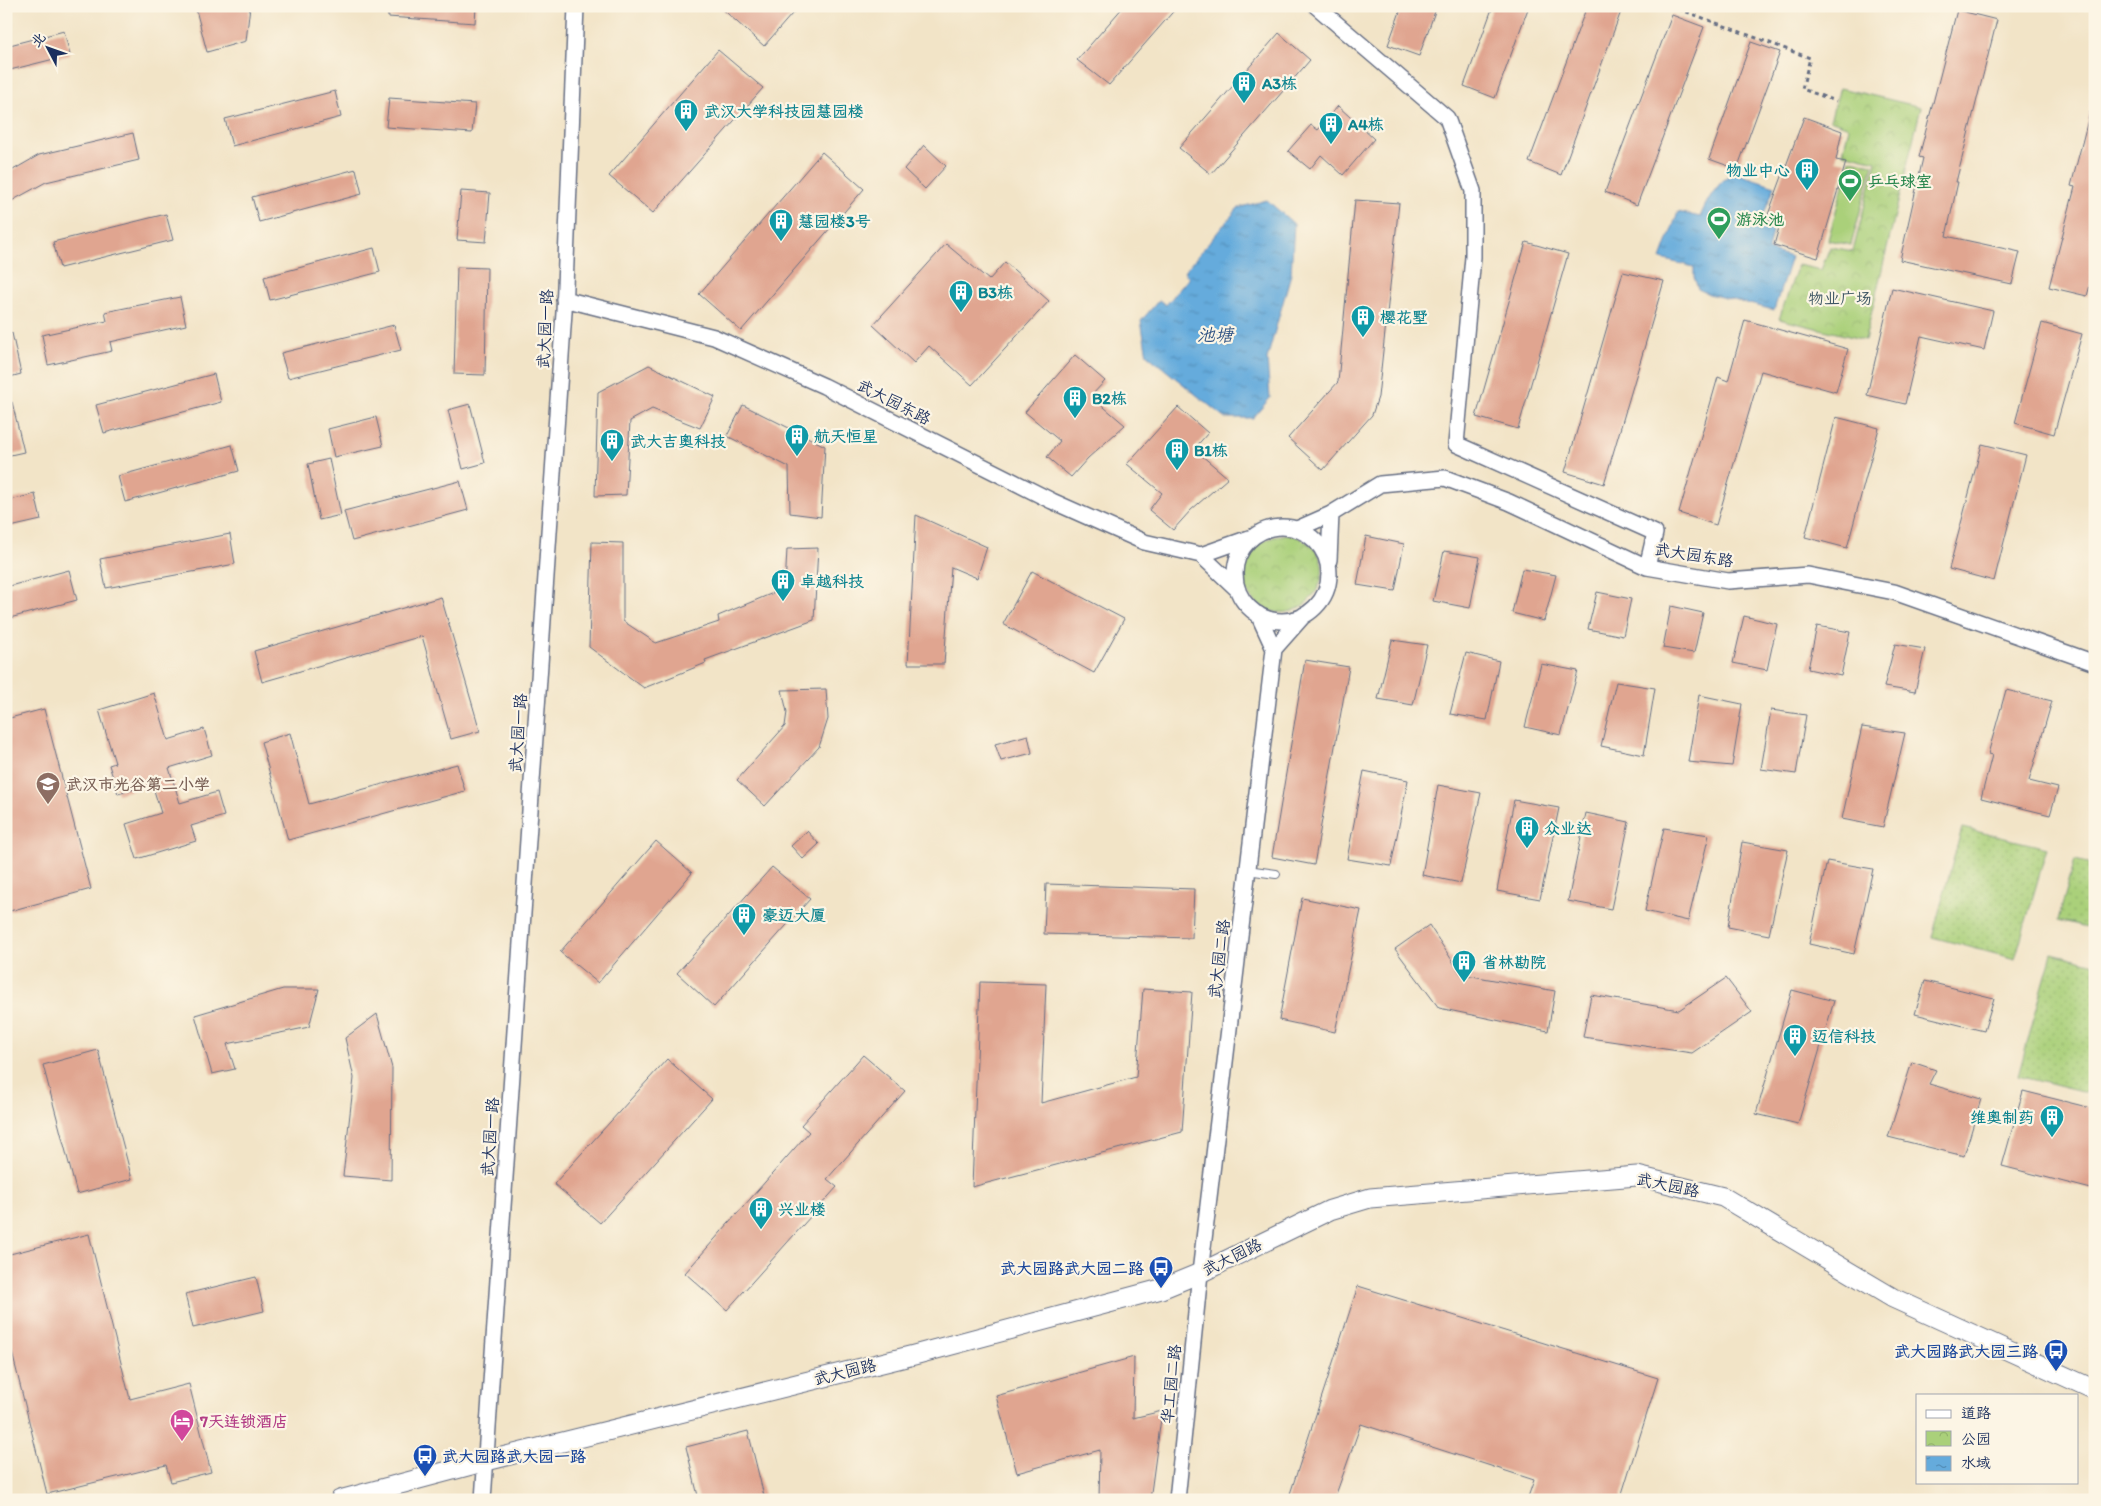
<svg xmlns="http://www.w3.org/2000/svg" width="2101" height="1506" font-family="Itim,'LXGW WenKai TC',sans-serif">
	<defs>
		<pattern id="grass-dots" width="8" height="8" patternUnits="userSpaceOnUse" patternTransform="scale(1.25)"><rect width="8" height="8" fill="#aad07a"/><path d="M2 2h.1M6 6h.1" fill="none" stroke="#92b36c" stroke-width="1.8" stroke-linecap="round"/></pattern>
		<pattern id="park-crowns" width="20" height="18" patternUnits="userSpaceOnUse" patternTransform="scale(1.25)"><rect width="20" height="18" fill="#aad07a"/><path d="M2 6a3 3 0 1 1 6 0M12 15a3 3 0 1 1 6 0" fill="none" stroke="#92b36c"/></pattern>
		<pattern id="water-ripples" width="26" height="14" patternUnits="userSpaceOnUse" patternTransform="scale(1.25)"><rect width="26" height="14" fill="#65abdc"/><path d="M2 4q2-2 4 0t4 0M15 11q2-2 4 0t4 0" fill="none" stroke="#528cb6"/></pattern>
	</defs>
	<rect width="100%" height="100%" fill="#fcf5e5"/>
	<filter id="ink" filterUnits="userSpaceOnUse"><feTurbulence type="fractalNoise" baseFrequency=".02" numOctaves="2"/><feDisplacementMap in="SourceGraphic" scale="10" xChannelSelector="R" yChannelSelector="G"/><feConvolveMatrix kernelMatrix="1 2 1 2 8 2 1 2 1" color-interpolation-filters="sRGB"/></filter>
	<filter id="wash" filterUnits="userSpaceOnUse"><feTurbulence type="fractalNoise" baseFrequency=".0096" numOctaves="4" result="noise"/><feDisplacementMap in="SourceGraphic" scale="20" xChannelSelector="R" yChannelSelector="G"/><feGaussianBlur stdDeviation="1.12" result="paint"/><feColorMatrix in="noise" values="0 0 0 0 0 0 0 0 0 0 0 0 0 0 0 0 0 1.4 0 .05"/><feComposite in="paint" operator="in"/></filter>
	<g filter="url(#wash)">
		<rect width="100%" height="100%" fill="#f2e4c7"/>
		<path fill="url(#grass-dots)" stroke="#62806c" d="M1962 828 2047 848 2015 959 1932 937Z
			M2075 860 2095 865V929L2058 920Z
			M2052 953 2095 964V1095L2018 1076Z"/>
		<path fill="url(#park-crowns)" stroke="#62806c" d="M1840 88 1921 107 1865 340 1779 319 1798 265 1821 270 1830 247 1853 251 1876 161 1843 153 1849 127 1830 120Z
			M1287 534C1362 551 1302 645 1254 601 1248 596 1246 588 1245 581 1238 550 1260 539 1287 534Z"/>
		<path fill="#aad07a" stroke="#62806c" d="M1850 160 1873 164 1851 245 1828 240Z"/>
		<path fill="url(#water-ripples)" stroke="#406d9d" d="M1733 172 1775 186 1759 226 1772 231 1768 250 1791 257 1774 310 1709 294 1698 289 1694 277V267L1661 259 1678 212 1700 217C1708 198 1716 185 1733 172Z
			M1267 200 1294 224 1291 274 1267 359 1270 398 1253 418H1225L1147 355 1141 321 1159 300 1166 305 1189 278 1184 272 1238 208Z"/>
		<g id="blocks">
			<path fill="#e0a590" d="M195 6H250L246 41 207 52Z
				M388 6H476L475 23 388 17Z
				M719 6H799L764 46Z
				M1124 6H1178L1109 85 1077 60Z
				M1402 6H1437L1419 56 1388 45Z
				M1493 6H1529L1495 98 1464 86Z
				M1587 6H1623L1561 175 1529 162Z
				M1957 10 1997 20 1956 182H1958L1946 236 2020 252 2012 284 1900 260 1923 158 1919 157Z
				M1672 15 1704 27 1637 205 1605 192Z
				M64 31 70 55 6 71V46Z
				M1279 33 1310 60 1211 174 1179 148Z
				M1751 42 1780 52 1737 169 1709 159Z
				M718 50 763 88 653 213 609 176Z
				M335 91 341 117 232 146 225 119Z
				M389 98 475 104 472 133 386 127Z
				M1338 106 1374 139 1343 175 1321 155 1310 169 1288 151 1311 125 1318 130Z
				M2090 112 2095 113V267L2087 296 2049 287 2075 187 2071 186Z
				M1804 117 1842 131 1836 160 1846 162 1818 258 1774 245 1780 224 1766 220Z
				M133 133 139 160 46 182 6 204V174L39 155Z
				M924 145 946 166 925 189 904 169Z
				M822 152 864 189 741 331 699 294Z
				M356 169 362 194 259 222 252 197Z
				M461 191 490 193 486 242 457 240Z
				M1355 200 1399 203 1378 397 1372 415 1323 470 1288 438 1338 382Z
				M166 214 173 240 60 268 53 242Z
				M1526 242 1568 254 1518 429 1476 417Z
				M946 244 989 280 1005 262 1049 301 972 385 929 346 914 363 873 325Z
				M374 248 380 272 270 300 264 277Z
				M457 267 487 268 485 375 454 374Z
				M1623 272 1664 281 1604 484 1565 472Z
				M1892 288 1993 311 1984 350 1921 336 1905 404 1867 395Z
				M180 297 186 325 110 342 112 351 48 365 42 335 107 321 105 312Z
				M1745 320 1848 349 1836 392 1761 371 1716 525 1679 513 1718 377 1728 381Z
				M2042 323 2082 334 2054 434 2015 423Z
				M394 325 401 350 288 378 281 353Z
				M12 333 21 374 6 378V334Z
				M1075 355 1105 381 1091 396 1125 425 1088 458 1071 477 1047 457 1060 441 1025 412Z
				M649 365 715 397 700 428 652 409 630 421 626 495 595 496 598 392Z
				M214 374 221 402 104 433 96 405Z
				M6 402H12L24 452 6 456Z
				M470 404 485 463 463 469 448 410Z
				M743 405 825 446 821 517 790 513 789 467 727 436Z
				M1178 407 1208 433 1194 449 1228 478 1191 510 1173 530 1149 510 1162 493 1127 464Z
				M376 417 383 446 334 457 328 429Z
				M1836 417 1879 428 1847 548 1805 537Z
				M1982 444 2026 455 1994 581 1949 569Z
				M232 445 239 471 125 502 118 476Z
				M329 459 341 515 319 520 308 464Z
				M460 481 468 510 352 541 344 511Z
				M35 494 41 520 6 528V501Z
				M916 515 987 547 977 578 951 567 944 664H908Z
				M230 534 235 564 106 588 100 559Z
				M1366 536 1404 544 1395 591 1357 585Z
				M592 542 623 543V621L656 643 719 622 718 616 785 588 787 549 818 548 814 620 705 660 706 663 644 688 589 647Z
				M1444 551 1480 557 1470 608 1433 601Z
				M1522 569 1556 575 1544 621 1512 613Z
				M69 570 77 600 6 619V587Z
				M1032 571 1124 619 1094 673 1003 624Z
				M1597 592 1631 599 1623 636 1588 629Z
				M441 597 480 731 451 739 422 636 262 682 254 651Z
				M1671 606 1703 613 1694 653 1663 648Z
				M1744 616 1777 624 1767 670 1733 663Z
				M1817 626 1850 632 1841 676 1808 669Z
				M1392 640 1427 645 1413 705 1378 699Z
				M1895 644 1925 649 1915 692 1884 687Z
				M1466 653 1499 661 1487 720 1450 714Z
				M1305 660 1349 667 1314 865 1272 857Z
				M1541 664 1578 671 1561 735 1525 727Z
				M1616 682 1655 688 1644 755 1601 746Z
				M826 689 828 719 819 747 765 806 737 780 785 726 787 712 782 690Z
				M2006 690 2052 701 2029 781 2058 788 2050 815 1981 798 1992 755 1988 754Z
				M154 693 168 740 204 729 212 755 169 768 180 803 217 792 224 816 191 826 196 841 137 859 126 824 161 813 152 784 118 794 109 765 115 763 99 710Z
				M1699 695 1742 704 1732 766 1688 762Z
				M44 709 91 889 6 912V719Z
				M1771 710 1806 715 1796 774 1761 769Z
				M1862 727 1905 733 1883 827 1842 819Z
				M290 733 309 804 457 764 465 791 288 840 261 742Z
				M1028 735 1032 753 1001 761 995 744Z
				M1364 771 1408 780 1391 866 1347 859Z
				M1438 785 1481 793 1461 883 1422 875Z
				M1514 800 1559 808 1540 899 1497 891Z
				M1586 813 1629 822 1611 909 1568 901Z
				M1664 828 1709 835 1688 921 1645 911Z
				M807 831 819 844 803 859 791 846Z
				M656 841 692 873 598 983 560 952Z
				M1742 842 1788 850 1769 935 1728 927Z
				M1827 861 1873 869 1854 954 1809 944Z
				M772 867 810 899 714 1007 677 973Z
				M1046 884 1194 889 1192 938 1044 934Z
				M1302 898 1361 910 1335 1032 1279 1020Z
				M1429 925 1461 974 1555 991 1548 1031 1439 1008 1395 949Z
				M1726 978 1752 1012 1692 1053 1583 1037 1591 995 1679 1010Z
				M1925 981 1994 998 1984 1031 1915 1014Z
				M980 982 1046 984 1041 1103 1136 1077 1143 989 1192 992 1182 1132 972 1187Z
				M283 989H319L309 1027 227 1044 235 1069 212 1074 195 1015Z
				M1792 990 1834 1001 1798 1124 1756 1114Z
				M377 1014 392 1068 391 1180 343 1176 354 1078 345 1038Z
				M98 1050 132 1179 77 1194 43 1065Z
				M863 1055 905 1091 827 1179 837 1187 727 1310 685 1273 809 1132 801 1125Z
				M667 1059 712 1099 600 1223 554 1184Z
				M1912 1062 1936 1070 1929 1084 1981 1099 1964 1156 1888 1137Z
				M2023 1091 2095 1109V1190L2002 1166Z
				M89 1234 130 1399 189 1384 211 1472 171 1482 166 1465 47 1494 6 1328V1255Z
				M256 1277 264 1311 193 1328 185 1294Z
				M1358 1286 1658 1378 1620 1500H1527L1534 1480 1361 1424 1334 1500H1288Z
				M1134 1357 1133 1418 1162 1411 1150 1500H1099L1100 1450 1017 1473 996 1396Z
				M748 1431 765 1500H699L686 1447Z"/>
		</g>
	</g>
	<g filter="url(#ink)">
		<use href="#blocks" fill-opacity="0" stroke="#666e83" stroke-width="1"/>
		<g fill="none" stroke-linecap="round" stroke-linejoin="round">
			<defs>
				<path id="service" d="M1247 870 1276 874"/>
				<path id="minor" d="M1316 6 1447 118 1473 191V257L1456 444 1655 533 1647 567
					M564 299 714 337 824 386 1052 501 1144 542 1201 555
					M1235 574a47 47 0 1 1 94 0a47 47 0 1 1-94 0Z
					M1297 529 1331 514 1380 484 1445 478 1509 502 1647 567 1728 581 1808 575 1894 592 2095 663
					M1201 555 1252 537
					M1201 555 1238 590
					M1329 560 1331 514
					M1274 649 1304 615
					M483 1500 564 312 576 6
					M1177 1500 1200 1273 1274 649 1258 614"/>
				<path id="tertiary" d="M340 1500 486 1461 914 1355 1161 1289 1200 1273 1330 1210 1370 1198 1637 1176 1723 1197 1893 1298 2095 1390"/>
			</defs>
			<use href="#service" stroke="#666e83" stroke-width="10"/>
			<use href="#minor" stroke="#666e83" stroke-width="18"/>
			<use href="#tertiary" stroke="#666e83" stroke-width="21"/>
			<path stroke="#666e83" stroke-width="3" stroke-dasharray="4 4" stroke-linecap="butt" d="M1671 6 1810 58 1802 89 1836 101"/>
			<use href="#service" stroke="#fff" stroke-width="8"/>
			<use href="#minor" stroke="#fff" stroke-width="15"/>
			<use href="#tertiary" stroke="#fff" stroke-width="19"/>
		</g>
	</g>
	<defs>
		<symbol id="building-pin" viewBox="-11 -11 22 30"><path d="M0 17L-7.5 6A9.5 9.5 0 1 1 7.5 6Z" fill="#0f9aa8" stroke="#fcf5e5"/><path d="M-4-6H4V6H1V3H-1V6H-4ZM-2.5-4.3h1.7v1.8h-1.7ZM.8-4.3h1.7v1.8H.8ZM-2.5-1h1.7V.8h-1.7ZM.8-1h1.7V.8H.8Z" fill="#fff"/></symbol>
		<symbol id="stadium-pin" viewBox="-11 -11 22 30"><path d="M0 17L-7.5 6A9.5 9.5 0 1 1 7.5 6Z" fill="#2e9e5b" stroke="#fcf5e5"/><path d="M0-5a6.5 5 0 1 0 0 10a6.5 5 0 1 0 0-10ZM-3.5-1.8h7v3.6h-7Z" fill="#fff"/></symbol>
		<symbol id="school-pin" viewBox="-11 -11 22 30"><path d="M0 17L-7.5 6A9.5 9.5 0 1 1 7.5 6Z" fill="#8d6e63" stroke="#fcf5e5"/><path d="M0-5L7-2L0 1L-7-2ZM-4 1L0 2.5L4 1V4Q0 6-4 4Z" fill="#fff"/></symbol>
		<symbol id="bus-pin" viewBox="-11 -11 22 30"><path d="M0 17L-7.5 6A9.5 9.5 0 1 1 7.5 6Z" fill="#1a4fb4" stroke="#fcf5e5"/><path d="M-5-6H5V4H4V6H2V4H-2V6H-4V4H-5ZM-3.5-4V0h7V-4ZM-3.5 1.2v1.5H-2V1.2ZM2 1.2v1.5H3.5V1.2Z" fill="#fff"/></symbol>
		<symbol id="hotel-pin" viewBox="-11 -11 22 30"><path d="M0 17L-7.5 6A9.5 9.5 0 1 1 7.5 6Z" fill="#d1479c" stroke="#fcf5e5"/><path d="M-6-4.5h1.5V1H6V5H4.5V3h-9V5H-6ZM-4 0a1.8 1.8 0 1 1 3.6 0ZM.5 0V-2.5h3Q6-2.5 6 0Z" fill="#fff"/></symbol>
	</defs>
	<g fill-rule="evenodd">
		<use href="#building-pin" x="1230" y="69" width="28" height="38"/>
		<use href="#building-pin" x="672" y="97" width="28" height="38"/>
		<use href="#building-pin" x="1317" y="110" width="28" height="38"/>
		<use href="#building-pin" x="1793" y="156" width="28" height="38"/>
		<use href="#stadium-pin" x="1836" y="167" width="28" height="38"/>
		<use href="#stadium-pin" x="1705" y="205" width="28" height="38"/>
		<use href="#building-pin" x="767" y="207" width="28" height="38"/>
		<use href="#building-pin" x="947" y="278" width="28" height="38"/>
		<use href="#building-pin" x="1349" y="303" width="28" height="38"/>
		<use href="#building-pin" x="1061" y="384" width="28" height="38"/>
		<use href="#building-pin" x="783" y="422" width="28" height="38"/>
		<use href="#building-pin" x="598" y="427" width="28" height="38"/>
		<use href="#building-pin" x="1163" y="436" width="28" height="38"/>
		<use href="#building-pin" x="769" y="567" width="28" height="38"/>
		<use href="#school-pin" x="34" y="770" width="28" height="38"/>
		<use href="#building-pin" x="1513" y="814" width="28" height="38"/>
		<use href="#building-pin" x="730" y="901" width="28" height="38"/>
		<use href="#building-pin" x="1450" y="948" width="28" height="38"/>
		<use href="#building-pin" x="1781" y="1022" width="28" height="38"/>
		<use href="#building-pin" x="2038" y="1103" width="28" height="38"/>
		<use href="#building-pin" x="747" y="1195" width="28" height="38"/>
		<use href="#bus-pin" x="1147" y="1254" width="28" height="38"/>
		<use href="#bus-pin" x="2042" y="1337" width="28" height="38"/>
		<use href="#hotel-pin" x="168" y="1407" width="28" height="38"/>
		<use href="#bus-pin" x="411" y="1442" width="28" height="38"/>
	</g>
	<g text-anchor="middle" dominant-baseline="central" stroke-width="4.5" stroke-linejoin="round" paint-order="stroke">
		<g font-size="16" font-weight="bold" fill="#0d838f" stroke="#fcf5e5" text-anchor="start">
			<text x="1262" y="83">A3栋</text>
			<text x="704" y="111">武汉大学科技园慧园楼</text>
			<text x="1348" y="124">A4栋</text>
			<text x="1790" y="170" text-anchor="end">物业中心</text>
			<text x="798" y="221">慧园楼3号</text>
			<text x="978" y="292">B3栋</text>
			<text x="1380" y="317">樱花墅</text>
			<text x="1092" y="398">B2栋</text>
			<text x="814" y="436">航天恒星</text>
			<text x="630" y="441">武大吉奥科技</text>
			<text x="1194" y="450">B1栋</text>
			<text x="800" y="581">卓越科技</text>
			<text x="1544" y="828">众业达</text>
			<text x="762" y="915">豪迈大厦</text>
			<text x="1482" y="962">省林勘院</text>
			<text x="1812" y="1036">迈信科技</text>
			<text x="2034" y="1117" text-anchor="end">维奥制药</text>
			<text x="778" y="1209">兴业楼</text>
		</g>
		<g font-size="16" font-weight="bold" fill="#27864d" stroke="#fcf5e5" text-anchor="start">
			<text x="1868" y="181">乒乓球室</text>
			<text x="1736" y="219">游泳池</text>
		</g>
		<g font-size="16" fill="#3f5765" stroke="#fcf5e5">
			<text x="1840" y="298">物业广场</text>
		</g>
		<g font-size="16" fill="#1b2f5e" stroke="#fcf5e5">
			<text transform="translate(545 329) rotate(-87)">武大园一路</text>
			<text transform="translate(894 402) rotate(27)">武大园东路</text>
			<text transform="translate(1694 555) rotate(9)">武大园东路</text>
			<text transform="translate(518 733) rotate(-86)">武大园一路</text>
			<text transform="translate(1219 959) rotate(-83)">武大园二路</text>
			<text transform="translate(490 1137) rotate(-86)">武大园一路</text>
			<text transform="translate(1668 1185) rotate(12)">武大园路</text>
			<text transform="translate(1232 1257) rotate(-26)">武大园路</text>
			<text transform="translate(845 1372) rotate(-14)">武大园路</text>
			<text transform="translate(1171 1384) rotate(-84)">华工园二路</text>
		</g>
		<g font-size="16" font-weight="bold" fill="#785e54" stroke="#fcf5e5" text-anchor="start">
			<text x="66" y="784">武汉市光谷第二小学</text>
		</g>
		<g font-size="16" font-weight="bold" fill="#164399" stroke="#fcf5e5" text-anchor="end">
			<text x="1144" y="1268">武大园路武大园二路</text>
			<text x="2038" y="1351">武大园路武大园三路</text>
			<text x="442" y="1456" text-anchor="start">武大园路武大园一路</text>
		</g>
		<g font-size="16" font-weight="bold" fill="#b23c85" stroke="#fcf5e5" text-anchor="start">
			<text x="200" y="1421">7天连锁酒店</text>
		</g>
		<g font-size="18" font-style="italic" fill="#315484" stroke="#fcf5e5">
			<text x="1215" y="335">池塘</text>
		</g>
	</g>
	<rect width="2101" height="1506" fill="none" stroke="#fcf5e5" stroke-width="25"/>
	<rect x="1916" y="1394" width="162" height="90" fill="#fcf5e5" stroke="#a2a6af"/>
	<rect x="1926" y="1410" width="25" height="8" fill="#ffffff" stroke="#a2a6af"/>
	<text x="1961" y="1418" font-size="15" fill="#1b2f5e">道路</text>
	<rect x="1926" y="1431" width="25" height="15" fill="url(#park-crowns)" stroke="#a2a6af"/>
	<text x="1961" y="1444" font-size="15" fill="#1b2f5e">公园</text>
	<rect x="1926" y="1456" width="25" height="15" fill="url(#water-ripples)" stroke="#a2a6af"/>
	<text x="1961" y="1468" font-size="15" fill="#1b2f5e">水域</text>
	<g transform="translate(48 48) rotate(311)" stroke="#fcf5e5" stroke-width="4" paint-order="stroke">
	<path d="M0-4L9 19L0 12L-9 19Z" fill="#1b2f5e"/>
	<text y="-8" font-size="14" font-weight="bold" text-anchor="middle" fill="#1b2f5e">北</text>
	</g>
</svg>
